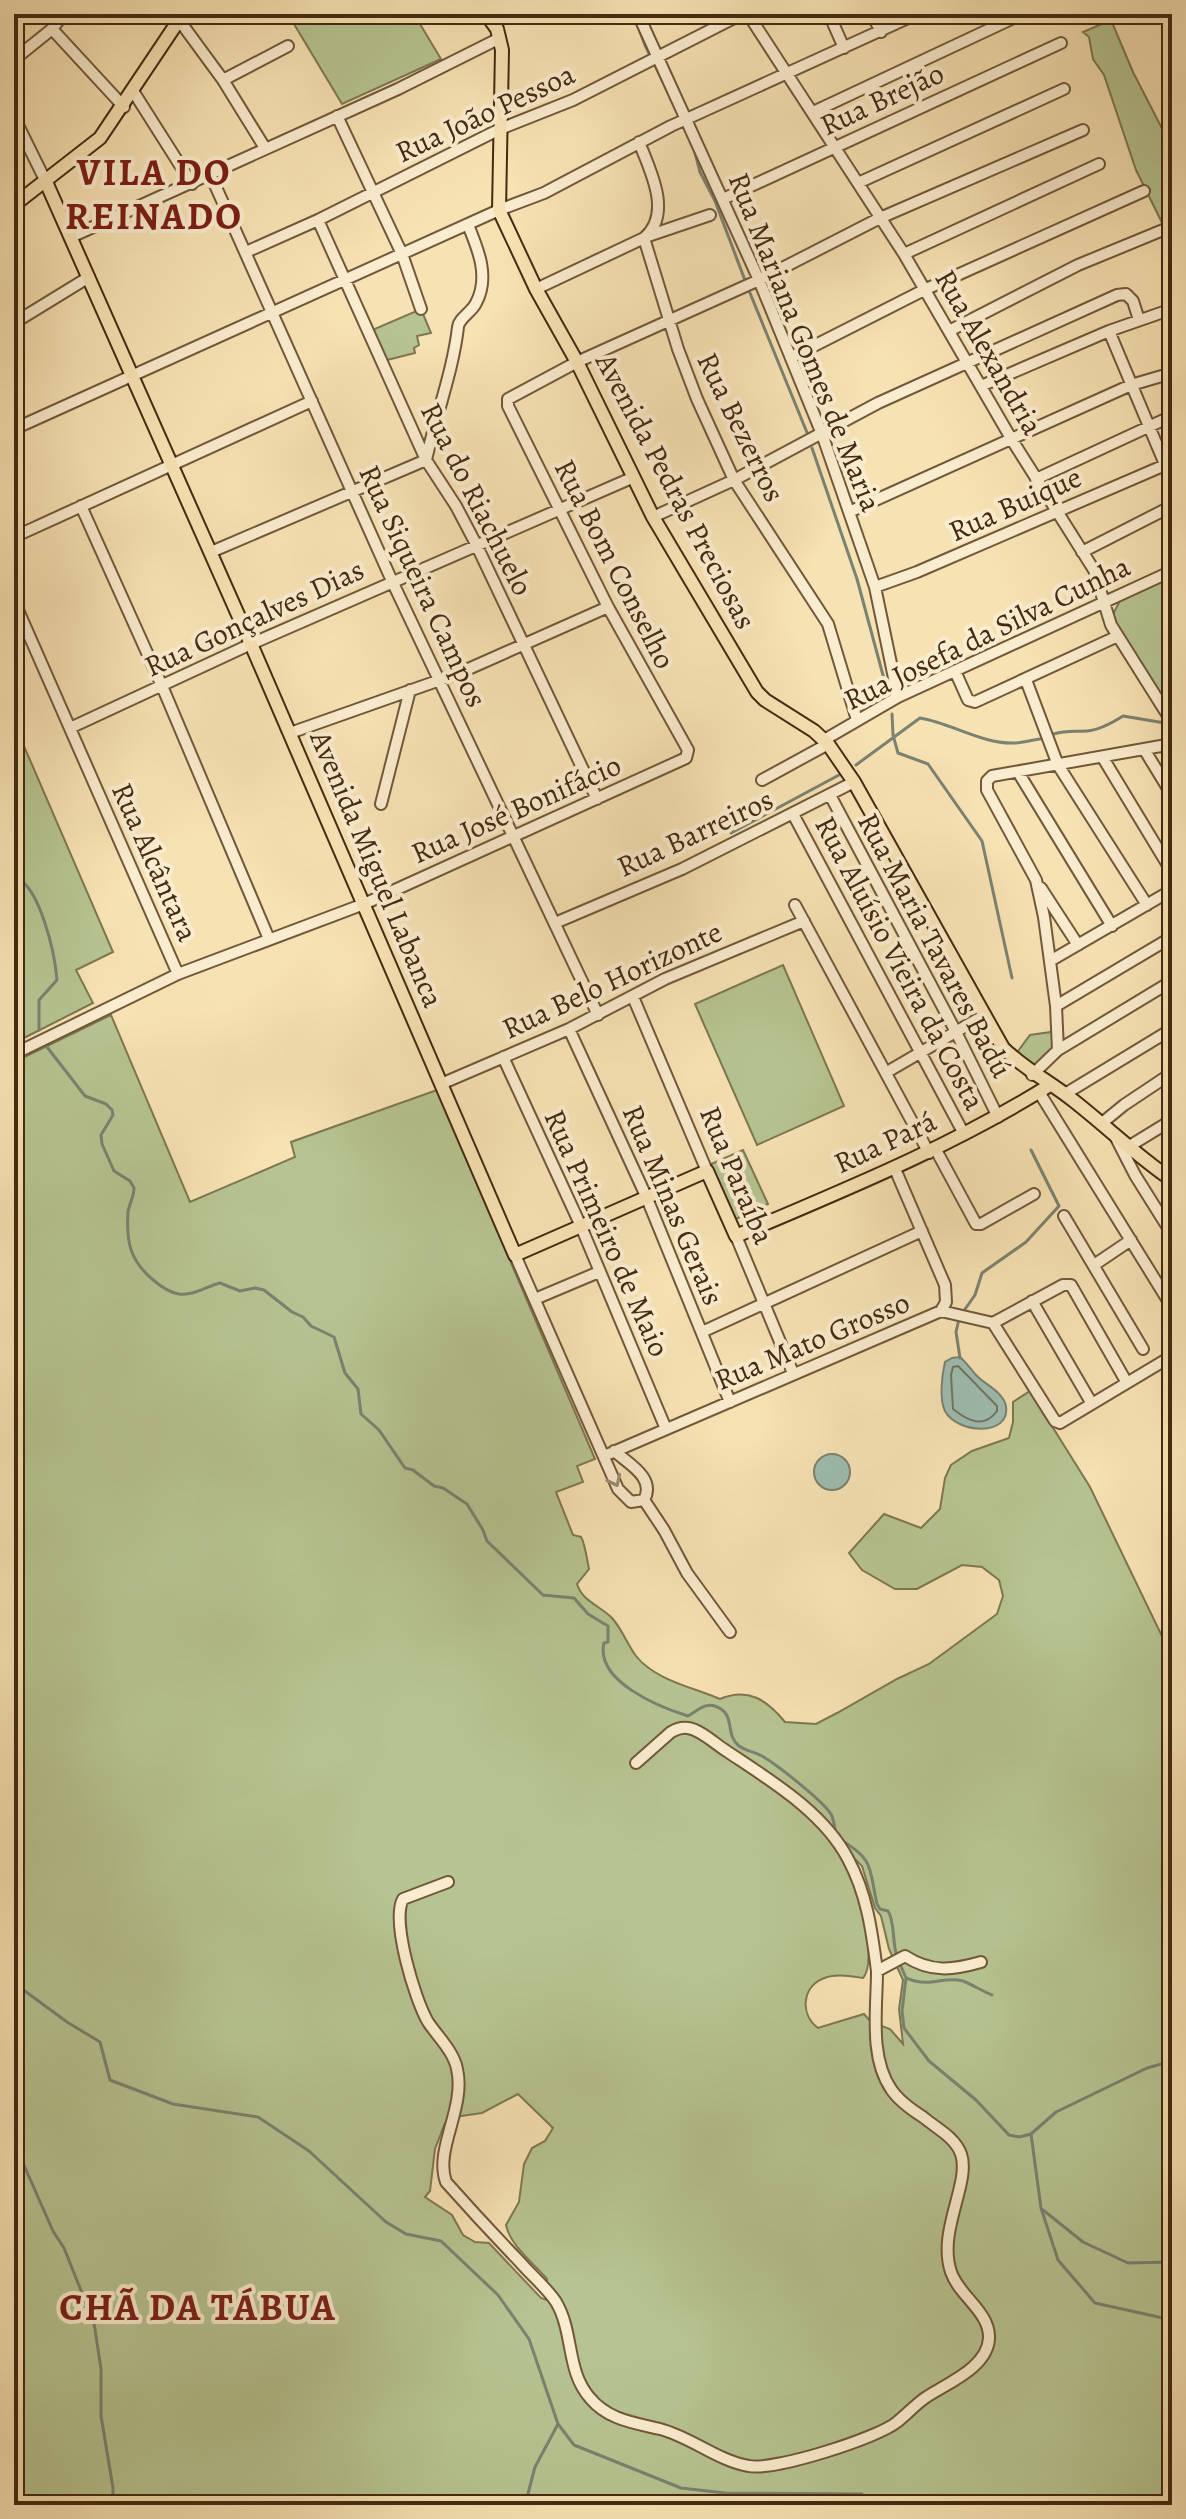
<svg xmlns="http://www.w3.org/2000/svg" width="1186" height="2519" font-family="Alegreya,serif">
	<rect width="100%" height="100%" fill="#f7e2b3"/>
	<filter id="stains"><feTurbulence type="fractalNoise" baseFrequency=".0025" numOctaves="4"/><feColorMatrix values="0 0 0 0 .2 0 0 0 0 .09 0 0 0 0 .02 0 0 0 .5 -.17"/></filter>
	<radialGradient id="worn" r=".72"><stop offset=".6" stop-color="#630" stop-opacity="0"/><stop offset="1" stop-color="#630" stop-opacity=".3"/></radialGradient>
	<path fill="#b6c491" stroke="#7d7752" stroke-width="2" fill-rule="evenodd" d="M288 14H414L441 59 342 104Z
		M1111 20 1133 72 1172 148V243L1136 170 1104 75 1093 59 1089 37 1083 32Z
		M421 309 431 333 417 336 419 345 414 348 415 353 383 361 370 331Z
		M1172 576V713L1118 627 1113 614 1121 599Z
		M14 723 113 952 76 970 93 1003 14 1043Z
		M783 965 844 1106 757 1145 695 1004Z
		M111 1015 190 1202 295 1157 291 1142 437 1090 595 1459 577 1466 583 1482 556 1492 573 1535 581 1537C585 1543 587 1560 589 1569L577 1584C583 1602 599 1605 612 1618 622 1629 627 1644 636 1656 655 1680 692 1687 720 1699 748 1687 767 1700 785 1722L816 1724 837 1713 897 1679 929 1664 997 1614 1003 1596 999 1580 982 1567 962 1565 917 1589H895L862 1570 849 1553 884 1514 921 1528 940 1509 945 1478 951 1465 972 1451 1009 1438 1013 1422V1402L1030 1391 1090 1487 1172 1657V2505H14V1062ZM850 1854 862 1866 875 1908 881 1916 889 1949 903 1980 899 2009 903 2044 890 2029 871 2022 864 2014 818 2028C800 2015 802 1988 822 1979 834 1973 850 1976 863 1978 880 1958 853 1882 850 1854ZM518 2094 553 2128 545 2141 532 2148 524 2164 519 2202 506 2225C510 2245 533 2263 547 2279V2300L541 2298 489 2243 475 2242 463 2235 452 2215 425 2197 430 2191 435 2149 445 2123 461 2116 482 2113Z
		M1058 1031V1050L1032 1075 1013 1058 1030 1035Z
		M743 1150 768 1204 734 1220 709 1165Z"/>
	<path fill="#9ebdb1" stroke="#7a8271" stroke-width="2" d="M960 1357C967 1363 971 1370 977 1376 986 1385 1003 1392 1006 1406 1011 1437 957 1434 945 1411 939 1399 942 1375 945 1362L952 1358Z
		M814 1472a18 18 0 1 1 36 0a18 18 0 1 1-36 0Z"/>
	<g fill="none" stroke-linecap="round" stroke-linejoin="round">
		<path stroke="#717462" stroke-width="2" d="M958 1366 997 1406V1411C984 1429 968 1421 953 1409L951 1375 953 1367Z"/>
		<path stroke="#7a8271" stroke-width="3" d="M636 21 645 45 673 102
			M694 149 700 172 715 201 746 283
			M750 293 808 435
			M812 448 857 579 887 690
			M892 714 893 735 898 753 928 764 982 841 1012 978
			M1054 734C1066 730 1075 732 1087 731 1100 730 1112 723 1123 716L1165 723
			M856 765 920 718C951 723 982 744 1014 743 1022 743 1031 740 1040 739
			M731 833 839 775
			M14 877C40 884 55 955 57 980L39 1000V1030
			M47 1047 85 1096 106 1104 112 1110 113 1115 101 1135 102 1144 114 1171 130 1181 134 1188C134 1197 129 1204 128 1212 126 1242 130 1260 152 1279 159 1285 170 1293 179 1294 194 1296 207 1286 220 1283L240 1291 255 1288 264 1290 292 1312 303 1317 311 1326 334 1337 345 1373 358 1389 361 1414 379 1430 405 1468 413 1470 434 1486 443 1488 467 1504 483 1530 487 1541 543 1595 574 1598 588 1614 608 1626V1642L604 1643C595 1681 659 1707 688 1716 700 1709 707 1700 721 1709 734 1717 726 1736 739 1746 746 1751 755 1752 762 1756 776 1764 826 1803 832 1816 834 1822 835 1829 836 1834
			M963 1312 975 1295 982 1273 1026 1242 1059 1206 1031 1150
			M959 1319 956 1332 960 1358
			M841 1840C875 1860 869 1869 877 1904L880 1909 888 1911C895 1921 892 1942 897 1957
			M900 1964 906 1978 902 2011 904 2028 929 2061 976 2100 1009 2135 1019 2137 1031 2134 1056 2112 1147 2068 1172 2061
			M906 1978C932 1989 943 1975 963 1981 973 1985 982 1991 992 1995
			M14 1983 67 2022 100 2042 110 2080 173 2104 258 2117 309 2151 386 2222 406 2234 441 2241 498 2295 529 2339 558 2424 574 2445 681 2488 725 2493 862 2494
			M1031 2134 1041 2208 1058 2260 1095 2303 1172 2320
			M14 2150 19 2154 53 2231 64 2248 94 2323 101 2369V2416L113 2488V2505
			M1043 2210 1083 2242 1128 2263 1172 2262
			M525 2505 535 2467 558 2424"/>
		<defs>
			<path id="minor" d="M638 14 759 280 822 434 875 587 898 697
				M748 14 904 254 1012 440 1094 570 1111 625 1172 722
				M829 14 844 48
				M872 14 881 32
				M179 20 223 80 265 148
				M52 29 124 107
				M21 54 52 29 64 14
				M223 80 288 46
				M133 91 192 184
				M813 112 1022 14
				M337 116 402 254 421 309
				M14 117 46 182
				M639 142C650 170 673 214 644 238L678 349 697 399 734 480 828 624 857 720
				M211 176 392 581 598 1015
				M858 183 1064 89
				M723 199 1061 43
				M318 220 426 460 456 506 476 544 597 799
				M648 236 710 215
				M71 237 398 89 500 38
				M246 252 318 220 500 129 573 100 742 14
				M904 254 1099 164
				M536 289 644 238
				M14 323 89 277
				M949 331 1078 265 1163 230
				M1109 331 1172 481
				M792 357 924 290 1144 191
				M981 386 1109 331 1172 309
				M14 429 499 210 544 193 671 126 917 14
				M1036 479 1172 416
				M81 506 162 686 269 939
				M849 512 1131 385 1172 373
				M653 517 734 480 878 403 1117 295 1126 294 1133 301 1139 320
				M14 537 312 401
				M211 552 426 460C436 415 453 371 458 327 459 318 472 312 476 303 490 277 478 249 468 225
				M1082 552 1172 506
				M875 587 917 572 1172 462
				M14 601 178 974
				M955 671 968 700 975 702 1118 636
				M1026 680 1058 765 1147 905
				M70 728 251 644 634 477
				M290 733 457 674 608 607
				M824 740 898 697 1172 571
				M1144 749 1172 795
				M1103 758 1172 872
				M1018 772 1112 926
				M762 780 828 744
				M830 795 956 1032 998 1117
				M381 804 410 690
				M793 814 964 1134
				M1041 888 1078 945
				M795 905 929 1153
				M555 923 682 869 854 782
				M1050 961 1172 890
				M633 997 707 1171
				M1056 1006 1172 937
				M569 1029 646 1196 730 1402
				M1166 1033 1172 1044
				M1058 1050 1056 1006 1044 917 1036 880 987 790V781L992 776 1172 744
				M14 1054 178 974 364 904 686 758 688 750 608 607 508 406V399L577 362 759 280 880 218 1083 130
				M503 1057 580 1224 666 1429
				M887 1072 983 1016
				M1032 1075 1058 1050 1172 981
				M441 1084 569 1029 665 979 804 921
				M1039 1092 1172 1307
				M1065 1094 1172 1029
				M1102 1123 1124 1105 1172 1073
				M1115 1136 1135 1175 1172 1234
				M1128 1147 1172 1120
				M936 1150 976 1224H981L1034 1194
				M1064 1216 1143 1349
				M736 1236 793 1373
				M515 1255 618 1489 631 1502 644 1500C656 1478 629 1464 614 1451
				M1094 1265 1131 1240
				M535 1299 599 1272
				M1032 1301 1092 1404
				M941 1311 993 1323
				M993 1323 1055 1421 1060 1423 1172 1356
				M993 1323 1063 1285H1071L1127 1383
				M702 1332 922 1231
				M604 1456 941 1311 946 1302 945 1285 895 1169
				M644 1500 664 1530 687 1573 730 1632
				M636 1763 671 1732C676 1729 681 1727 688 1728 701 1730 714 1743 725 1750 768 1779 823 1811 848 1859 867 1894 872 1932 877 1971
				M448 1882 403 1899C391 1921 415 2000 428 2022 438 2037 454 2052 457 2069 466 2108 434 2149 446 2182 470 2209 495 2236 520 2262 531 2275 547 2288 556 2302 574 2332 566 2371 590 2398 608 2420 635 2423 660 2429 691 2437 718 2461 749 2466 774 2471 878 2438 897 2422 907 2414 915 2405 925 2398 945 2384 988 2368 989 2338 990 2312 959 2296 951 2272 937 2231 971 2183 961 2154 955 2137 936 2128 923 2117 912 2110 898 2100 891 2089 869 2057 877 2008 877 1971L905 1956C931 1973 953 1970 981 1962"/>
			<path id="major" d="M486 14 497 29 502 50 499 210 536 289 577 362 653 517 757 692 765 700 814 731 828 744 854 782 1003 1048C1027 1071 1049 1081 1074 1101 1107 1127 1137 1156 1172 1180
				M46 182 251 644 515 1255 707 1171 736 1236C844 1190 951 1147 1050 1085
				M14 205 100 138 183 14"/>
		</defs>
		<use href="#minor" stroke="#71583a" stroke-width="14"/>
		<use href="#major" stroke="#442a12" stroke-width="16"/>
		<use href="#minor" stroke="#faecce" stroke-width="10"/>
		<use href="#major" stroke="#f7e2b3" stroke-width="12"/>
	</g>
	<defs><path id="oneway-chevron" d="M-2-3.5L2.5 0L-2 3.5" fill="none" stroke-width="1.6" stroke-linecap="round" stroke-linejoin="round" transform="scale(2)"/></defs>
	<use stroke="#9f8b70" href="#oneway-chevron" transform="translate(615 1481) rotate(64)"/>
	<g text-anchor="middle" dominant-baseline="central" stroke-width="8" stroke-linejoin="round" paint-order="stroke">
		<g font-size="30" fill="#442a12" stroke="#faecce">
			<text transform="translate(882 99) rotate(-25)">Rua Brejão</text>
			<text transform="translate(485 113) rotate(-25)">Rua João Pessoa</text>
			<text transform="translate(805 342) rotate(68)">Rua Mariana Gomes de Maria</text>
			<text transform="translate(989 352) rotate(60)">Rua Alexandria</text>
			<text transform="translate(741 427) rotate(64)">Rua Bezerros</text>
			<text transform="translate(676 491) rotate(62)">Avenida Pedras Preciosas</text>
			<text transform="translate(477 499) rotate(63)">Rua do Riachuelo</text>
			<text transform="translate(1015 504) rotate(-24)">Rua Buique</text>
			<text transform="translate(615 564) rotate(63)">Rua Bom Conselho</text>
			<text transform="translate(423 586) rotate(65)">Rua Siqueira Campos</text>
			<text transform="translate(254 618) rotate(-25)">Rua Gonçalves Dias</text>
			<text transform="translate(987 633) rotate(-26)">Rua Josefa da Silva Cunha</text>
			<text transform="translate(516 809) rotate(-24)">Rua José Bonifácio</text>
			<text transform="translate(695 833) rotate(-25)">Rua Barreiros</text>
			<text transform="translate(155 862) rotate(66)">Rua Alcântara</text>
			<text transform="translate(377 869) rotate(67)">Avenida Miguel Labanca</text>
			<text transform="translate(935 945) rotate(62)">Rua Maria Tavares Badú</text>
			<text transform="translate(900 963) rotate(62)">Rua Aluísio Vieira da Costa</text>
			<text transform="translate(612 980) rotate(-25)">Rua Belo Horizonte</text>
			<text transform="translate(885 1142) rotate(-25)">Rua Pará</text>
			<text transform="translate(737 1175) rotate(67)">Rua Paraíba</text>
			<text transform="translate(673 1205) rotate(67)">Rua Minas Gerais</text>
			<text transform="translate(607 1233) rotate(66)">Rua Primeiro de Maio</text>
			<text transform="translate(812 1341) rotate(-23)">Rua Mato Grosso</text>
		</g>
		<g font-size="38" font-weight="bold" letter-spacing="2" fill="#7a1f14" stroke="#faecce">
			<text x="154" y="172">VILA DO<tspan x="154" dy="44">REINADO</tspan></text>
			<text x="198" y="2307">CHÃ DA TÁBUA</text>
		</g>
	</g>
	<rect width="1186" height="2519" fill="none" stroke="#f7e2b3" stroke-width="48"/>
	<rect x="16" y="16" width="1154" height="2487" fill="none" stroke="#442a12" stroke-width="4"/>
	<rect x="24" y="24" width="1138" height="2471" fill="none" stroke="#442a12" stroke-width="2"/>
	<rect width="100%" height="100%" filter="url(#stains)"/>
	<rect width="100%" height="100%" fill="url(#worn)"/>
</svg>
